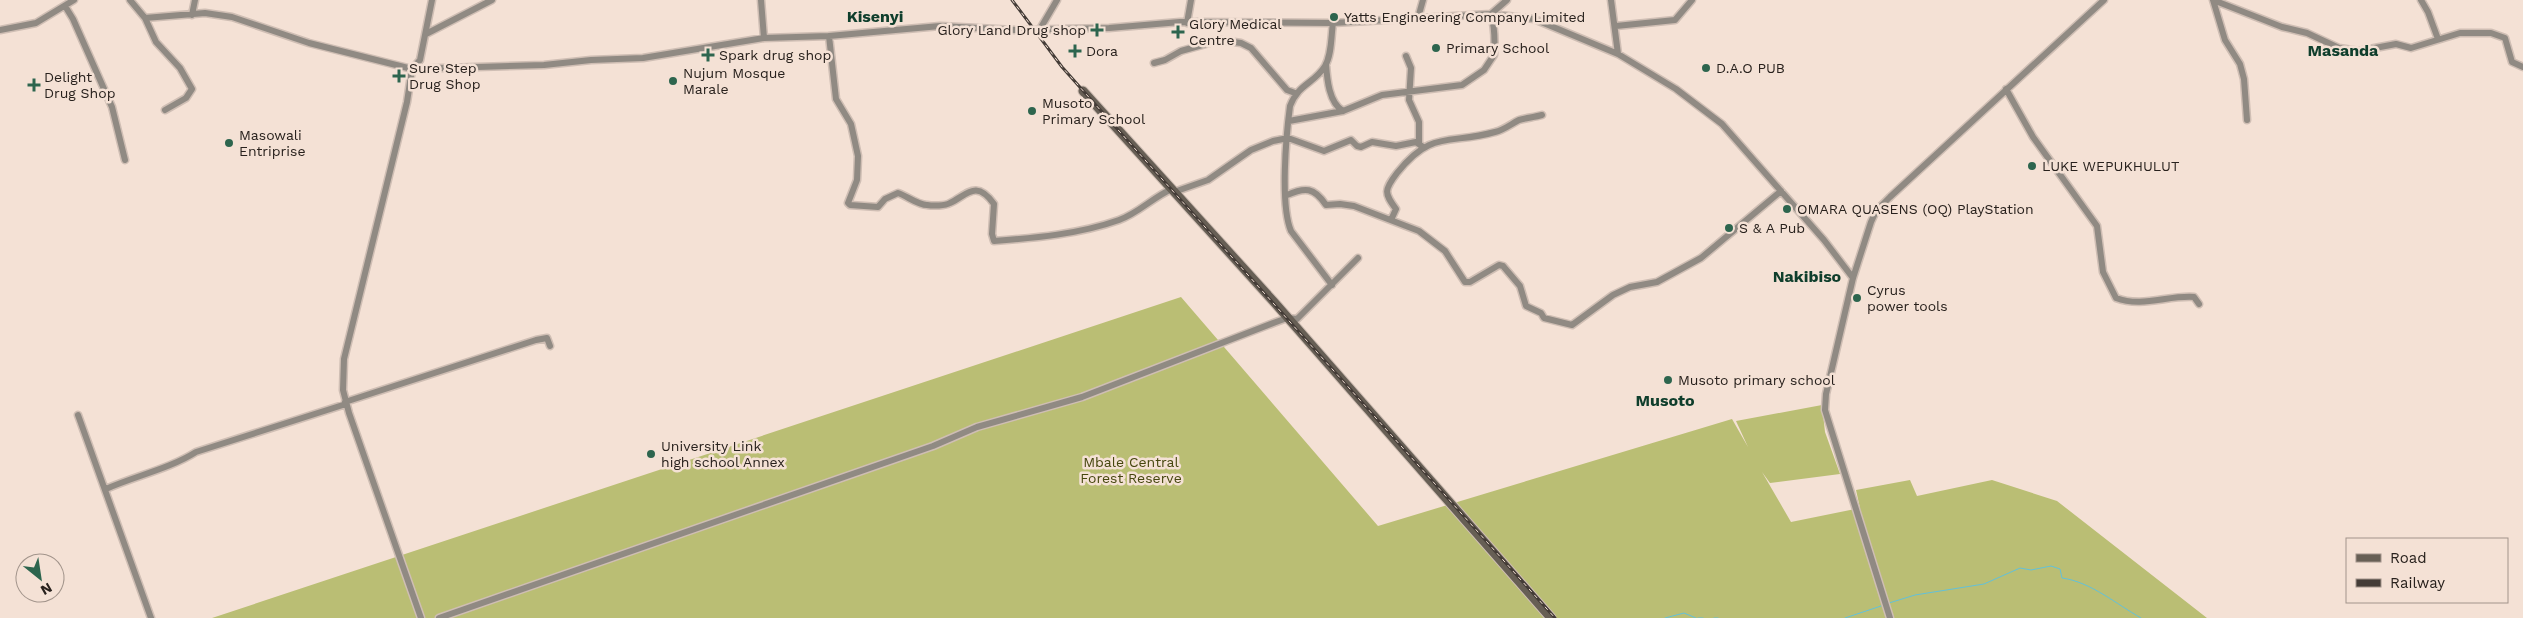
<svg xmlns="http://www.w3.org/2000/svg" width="2523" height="618" font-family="'Work Sans',sans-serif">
	<rect width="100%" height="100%" fill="#f4e1d5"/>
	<path fill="#babe74" d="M1181 297 1378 526 1732 419 1748 447 1736 421 1822 405 1825 432 1840 474 1770 483 1762 472 1791 522 1860 508 1856 490 1910 480 1917 496 1992 480 2057 501 2207 618H212Z"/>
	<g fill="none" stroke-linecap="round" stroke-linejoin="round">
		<path stroke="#63c1d9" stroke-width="1" d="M1889 603 1915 595 1984 584 2020 568 2031 570 2051 566 2060 569 2062 578C2091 582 2116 604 2141 618
			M1665 618 1684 613 1696 618
			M1698 618H1703
			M1714 618H1718
			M1845 618 1881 606"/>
		<defs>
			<path id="street" d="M130 0 145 18 205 13 232 17 309 43 412 69 544 65 591 60 643 58 764 38 829 36 940 26 1015 30 1109 28 1180 22 1333 23 1491 14 1534 19 1618 54 1676 89 1722 124 1824 240 1853 278
				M761 0 764 38
				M1611 0 1618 54
				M2213 0 2282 27 2307 33 2339 48 2359 51 2396 44 2411 48 2460 33H2491L2505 38 2512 62 2523 67
				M2213 0 2225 40 2240 64 2244 79 2247 120
				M2421 0 2428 12 2438 39
				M65 6 73 19 112 107 125 160
				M192 15 195 0
				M145 18 156 42 180 68 192 89 186 98 165 110
				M1418 18 1423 0
				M1187 23 1191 0
				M1616 26 1675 20 1692 0
				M1040 29 1057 0
				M0 30 36 23 74 0
				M426 34 492 0
				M829 36 836 99 851 124 858 156 857 180 848 203 850 205 878 207 885 199 898 193C907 196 918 205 927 205 933 206 945 206 950 203 967 195 976 179 994 204L992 234 994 241C1035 238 1080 234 1119 220 1139 213 1153 197 1172 189
				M1406 56 1411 68 1409 100 1419 122V142
				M1154 63 1165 60 1181 51 1220 40 1241 43 1251 48 1287 90 1295 93
				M1326 64C1327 79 1329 103 1343 111
				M2006 89 2033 137 2097 226 2103 272 2116 298C2142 308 2168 295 2194 297L2199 304
				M1289 121 1343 111 1382 95 1462 85 1484 70 1494 55C1495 42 1495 28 1491 14L1507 0
				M1174 192 1208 180 1251 150 1273 141 1288 138 1324 151 1351 140 1357 146 1361 147 1372 142 1396 146 1416 142 1423 147
				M1287 195C1305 187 1314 187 1326 205L1340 204 1354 206 1419 231 1445 251 1465 282H1470L1499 265 1503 266 1520 286 1526 306 1541 313 1544 318 1572 325 1613 295 1630 287 1657 282 1701 258 1781 191
				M1391 220 1396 209C1384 193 1384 190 1397 173 1432 129 1449 145 1495 132 1504 130 1511 124 1519 120 1526 118 1535 117 1542 115
				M1332 285 1291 231C1280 205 1286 136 1290 106 1299 83 1314 84 1325 66 1332 54 1331 36 1333 23
				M345 402 536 340 547 338 550 346
				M78 415 151 618
				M106 489C135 476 169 469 196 452L346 404
				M421 618 349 413 343 390 344 359 407 102 412 69 420 60 432 0
				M439 618 933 446 977 427 1082 397 1276 322 1287 318 1297 319 1358 258
				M1890 618 1825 410 1826 394 1853 278 1871 222 1876 211 1890 197 2104 0"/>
			<path id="secondary" d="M1083 91 1274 302 1551 618"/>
		</defs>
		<use href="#street" stroke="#cfbeb4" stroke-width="9"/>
		<use href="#secondary" stroke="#cfbeb4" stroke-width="11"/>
		<use href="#street" stroke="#908a83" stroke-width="6"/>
		<use href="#secondary" stroke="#675f55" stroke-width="9"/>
		<defs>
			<path id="rail" d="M1012 0 1062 67 1094 103 1555 618"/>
		</defs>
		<use href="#rail" stroke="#443c37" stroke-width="3"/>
		<use href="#rail" stroke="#f4e1d5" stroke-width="1" stroke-dasharray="4" stroke-linecap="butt"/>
	</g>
	<g fill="#2d654e" stroke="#f4e1d5" stroke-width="2">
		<circle cx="1334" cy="17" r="5"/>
		<path d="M1094.5 22.5h5v5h5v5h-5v5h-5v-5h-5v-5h5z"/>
		<path d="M1175.5 24.5h5v5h5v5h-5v5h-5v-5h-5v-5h5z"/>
		<circle cx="1436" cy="48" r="5"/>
		<path d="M1072.5 43.5h5v5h5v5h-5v5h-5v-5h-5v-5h5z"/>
		<path d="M705.5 47.5h5v5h5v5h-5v5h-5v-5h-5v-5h5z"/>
		<circle cx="1706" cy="68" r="5"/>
		<path d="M396.5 68.5h5v5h5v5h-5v5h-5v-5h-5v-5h5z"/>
		<circle cx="673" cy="81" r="5"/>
		<path d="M31.5 77.5h5v5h5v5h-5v5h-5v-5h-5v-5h5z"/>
		<circle cx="1032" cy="111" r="5"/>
		<circle cx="229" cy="143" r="5"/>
		<circle cx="2032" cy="166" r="5"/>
		<circle cx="1787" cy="209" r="5"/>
		<circle cx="1729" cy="228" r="5"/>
		<circle cx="1857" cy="298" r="5"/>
		<circle cx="1668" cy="380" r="5"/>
		<circle cx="651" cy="454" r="5"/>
	</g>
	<g text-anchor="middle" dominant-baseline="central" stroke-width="5" stroke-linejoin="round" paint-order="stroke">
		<g font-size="14" fill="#28211d" stroke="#f4e1d5" text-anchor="start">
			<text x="1344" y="17">Yatts Engineering Company Limited</text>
			<text x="1189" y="24">Glory Medical<tspan x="1189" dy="16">Centre</tspan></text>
			<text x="1086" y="30" text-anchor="end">Glory Land Drug shop</text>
			<text x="1446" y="48">Primary School</text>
			<text x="1086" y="51">Dora</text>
			<text x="719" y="55">Spark drug shop</text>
			<text x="409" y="68">Sure Step<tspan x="409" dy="16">Drug Shop</tspan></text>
			<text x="1716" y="68">D.A.O PUB</text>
			<text x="683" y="73">Nujum Mosque<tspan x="683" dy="16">Marale</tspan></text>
			<text x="44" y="77">Delight<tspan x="44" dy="16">Drug Shop</tspan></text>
			<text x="1042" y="103">Musoto<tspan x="1042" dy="16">Primary School</tspan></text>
			<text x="239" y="135">Masowali<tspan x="239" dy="16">Entriprise</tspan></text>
			<text x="2042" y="166">LUKE WEPUKHULUT</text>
			<text x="1797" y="209">OMARA QUASENS (OQ) PlayStation</text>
			<text x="1739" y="228">S &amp; A Pub</text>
			<text x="1867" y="290">Cyrus<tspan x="1867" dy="16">power tools</tspan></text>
			<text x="1678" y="380">Musoto primary school</text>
			<text x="661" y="446">University Link<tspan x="661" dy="16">high school Annex</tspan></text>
		</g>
		<g font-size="14" fill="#46470f" stroke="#f4e1d5">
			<text x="1131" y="462">Mbale Central<tspan x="1131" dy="16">Forest Reserve</tspan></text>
		</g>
		<g font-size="16" font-weight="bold" fill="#0f3e2c" stroke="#f4e1d5">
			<text x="875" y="16">Kisenyi</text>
			<text x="2343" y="50">Masanda</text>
			<text x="1807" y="276">Nakibiso</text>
			<text x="1665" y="400">Musoto</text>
		</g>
	</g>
	<rect x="2346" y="538" width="162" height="65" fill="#f4e1d5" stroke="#a2948b"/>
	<rect x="2356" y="554" width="25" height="8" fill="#675f55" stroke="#a2948b"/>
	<text x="2390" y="563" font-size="15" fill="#28211d">Road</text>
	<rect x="2356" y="579" width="25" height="8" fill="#443c37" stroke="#a2948b"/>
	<text x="2390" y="588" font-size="15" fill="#28211d">Railway</text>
	<g transform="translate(40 578) rotate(150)"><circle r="24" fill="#f4e1d5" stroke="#a2948b"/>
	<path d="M0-4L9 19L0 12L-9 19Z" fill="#2d654e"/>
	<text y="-8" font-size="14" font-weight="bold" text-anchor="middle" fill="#28211d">N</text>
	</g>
</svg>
